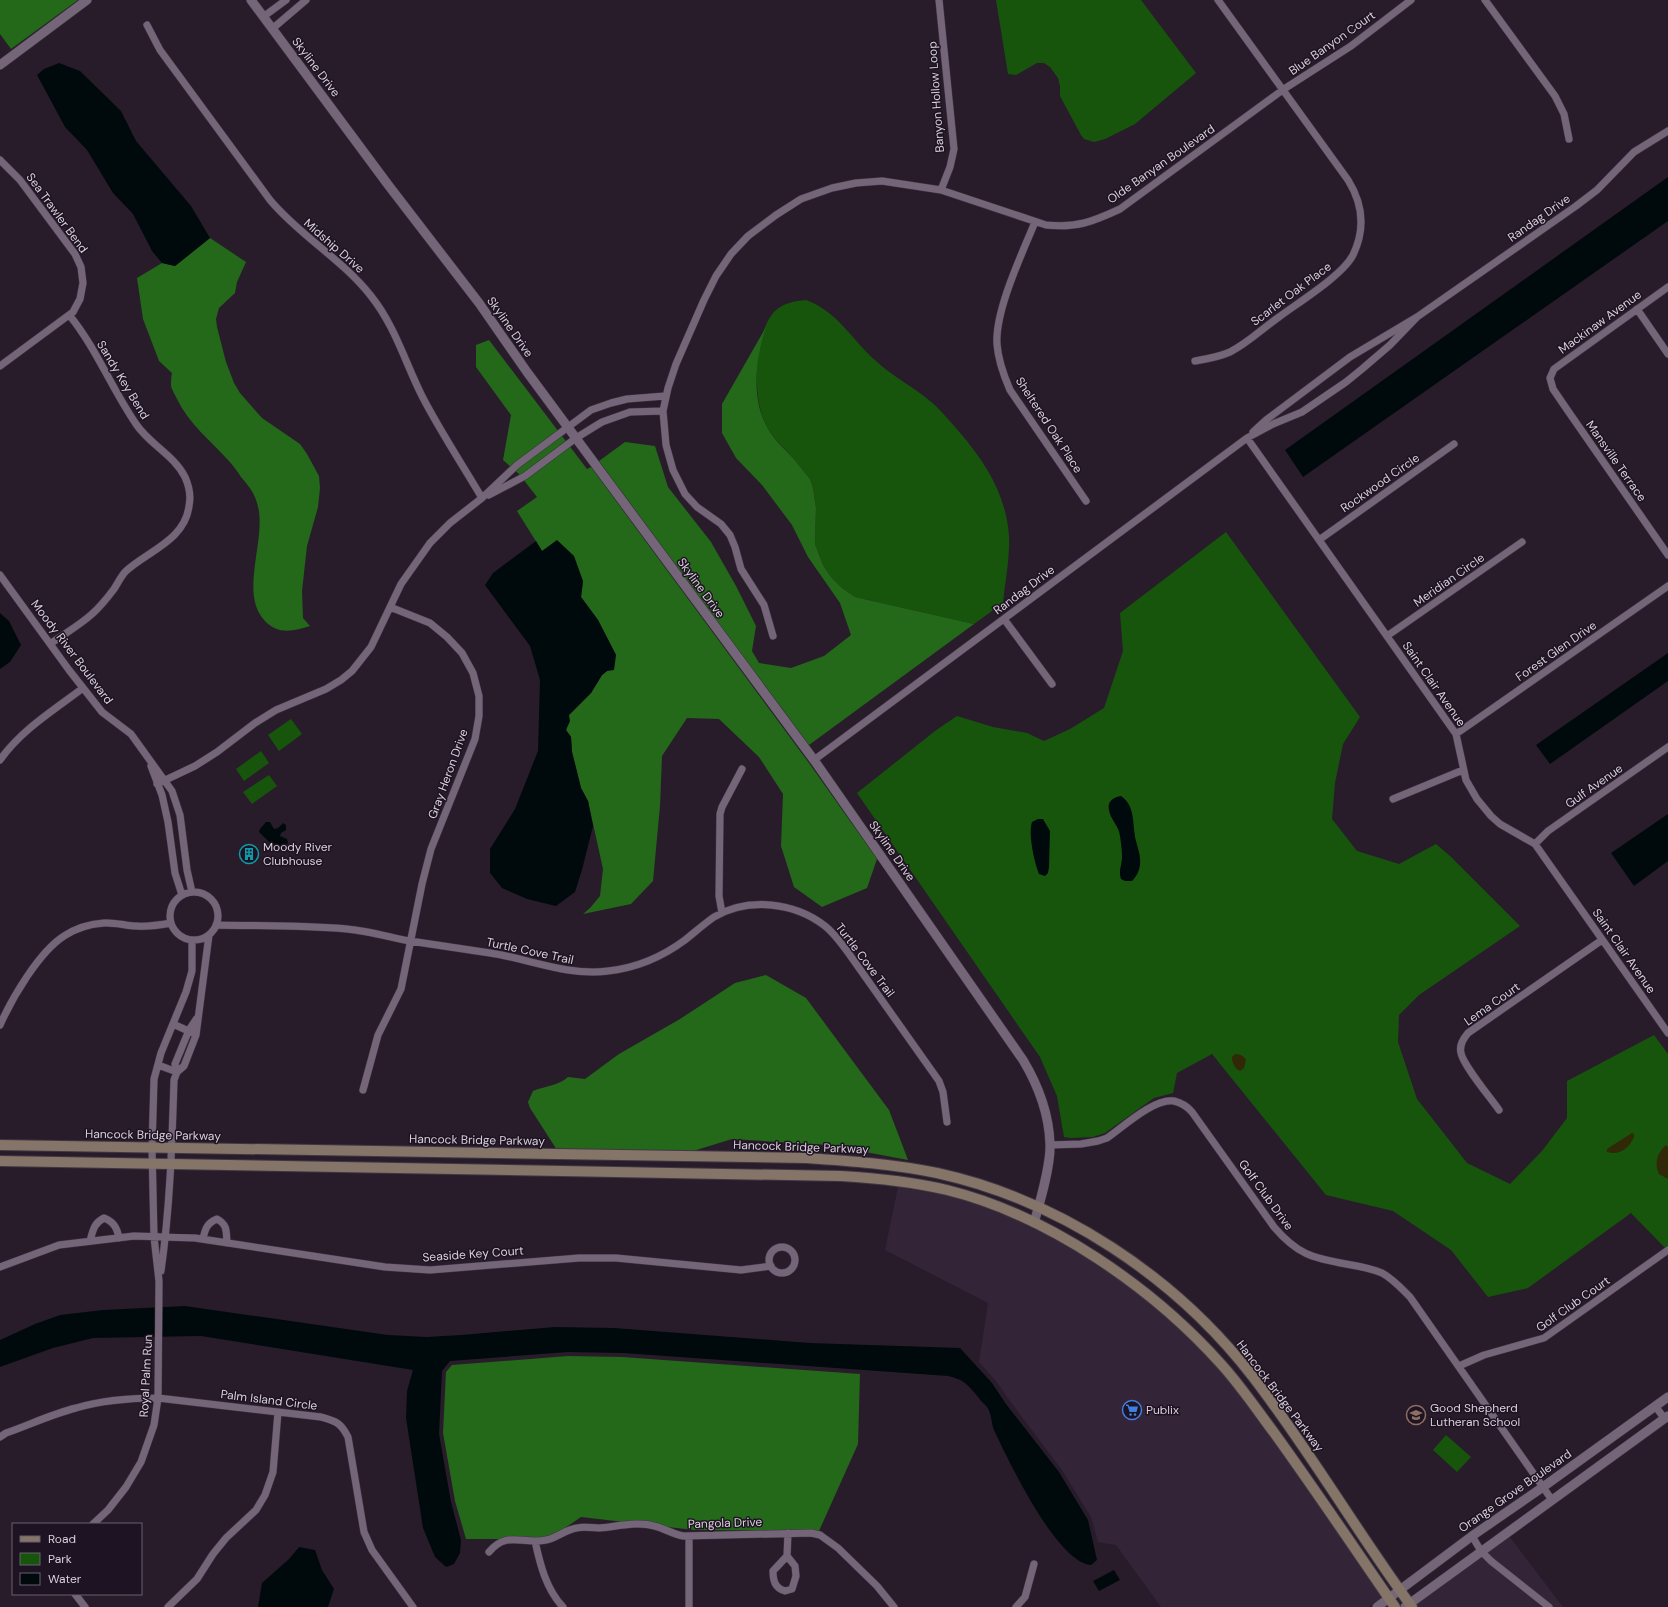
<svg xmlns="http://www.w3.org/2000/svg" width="1668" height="1607" font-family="'DM Sans',sans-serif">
	<rect width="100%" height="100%" fill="#281c2b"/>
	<path fill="#332437" d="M898 1187 945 1195 982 1206 1014 1219 1049 1236 1081 1254 1119 1279 1166 1316 1190 1338 1235 1388 1304 1482 1382 1597 1369 1607H1161L1116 1545 1098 1542 1091 1517 1062 1470 1010 1401 996 1381 979 1362 988 1303 885 1250Z
		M1509 1536 1563 1607H1418L1416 1604Z"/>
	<path fill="#17550d" d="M996 0H1141L1196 73 1135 124 1105 139 1094 142 1084 139 1081 135 1060 96V86L1058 78 1050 67 1044 63H1037L1016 75 1008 74Z
		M806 300C837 311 852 340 876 361 892 376 912 386 930 401 939 408 947 418 955 427 983 459 1006 492 1009 536 1010 558 1005 582 1003 603L974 624 855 597 842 588 831 577 823 565 815 544 816 508 813 488 810 479C804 472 799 465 793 458 784 447 772 438 766 425 752 398 753 334 775 311 784 303 794 301 806 300Z
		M1226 532 1360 717 1343 744 1335 783 1332 819 1357 851 1399 864 1436 844 1450 856 1520 926 1419 995 1399 1015 1398 1042 1417 1099 1467 1163 1510 1184 1542 1151 1567 1118V1081L1654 1035 1668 1054V1251L1631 1213 1528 1288 1488 1297 1451 1250 1393 1211 1326 1195 1212 1054 1177 1073 1173 1093 1154 1098 1105 1133 1093 1137 1071 1138 1064 1137 1057 1096 1040 1057 857 793 935 731 957 716 993 727 1027 733 1044 741 1070 729 1104 708 1123 651 1120 613Z
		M291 719 302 734 279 751 268 735Z
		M261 751 269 763 244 781 236 769Z
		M269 775 277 786 252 804 243 792Z
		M1446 1435 1471 1457 1457 1472 1433 1450Z"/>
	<path fill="#24681a" d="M0 0H78L11 49 0 34Z
		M210 238 246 262 237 282 235 293 219 308 216 319 217 327 226 362 234 383 240 393 262 418 300 444 307 454 319 476 320 488 318 507 307 546 302 591 303 618 310 626C294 631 278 635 265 621 237 592 270 535 256 500 253 491 247 484 241 477 237 471 233 465 228 460 210 440 189 424 177 399 175 395 172 390 171 386 171 382 171 377 172 373L159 361 143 319 137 278 162 263 175 266Z
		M766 327C756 356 751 396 766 425 772 438 783 447 793 458 799 465 804 472 810 479L813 488 816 508 815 544 823 565 831 577 842 588 855 597 974 624 809 745 599 461 625 442 655 446 668 487 711 542 736 586 756 626 752 651 759 663 791 668 824 656 851 635 840 603 808 557 792 525 762 485 736 458 722 433V404Z
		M489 340 587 469 591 467 809 763 877 859 867 888 822 907 794 887 781 846 783 794 759 757 719 719 687 718 662 756 660 806 653 881 631 904 583 914 590 908 600 896 603 869 588 801 581 788 572 752 571 737 566 730 569 715 591 693 602 675 607 671 616 655 598 620 581 597 583 581 542 551 517 511 537 497 519 474 503 460 511 415 476 367V345Z
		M766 975 806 998 889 1110 908 1160 828 1145 732 1139 690 1152 557 1150 530 1108 528 1102 533 1091C545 1086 558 1086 568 1077L585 1079 619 1054 680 1019 735 983Z
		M568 1356 622 1357 860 1374 858 1444 819 1531 694 1530 581 1517 549 1539H466L455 1501 443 1433 446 1372 452 1365Z"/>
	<path fill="#302807" d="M1235 1054C1240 1054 1244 1056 1246 1060L1244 1068 1240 1071C1235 1069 1232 1063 1232 1057Z
		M1632 1133 1634 1134V1137C1629 1148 1620 1156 1607 1152V1149Z
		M1666 1145 1668 1147V1179L1659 1174C1654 1163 1657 1153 1666 1145Z"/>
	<path fill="#000a0c" d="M59 63 80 71 121 111 136 141 191 206 210 238 175 266 162 263 152 251 133 214 113 193 87 150 65 127 37 75 44 69Z
		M1668 177V221L1303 477 1285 450Z
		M557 540 574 556 583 581 581 597 598 620 616 655 614 670 607 671 602 675 591 693 569 715 570 721 566 730 571 737 572 752 581 788 588 801 593 826 582 870 575 892 556 906 527 899 502 888 490 873V849L515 809 538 751 540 680 530 646 485 585 493 573 536 541 542 551Z
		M0 613 9 621 21 645 10 662 0 669Z
		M1668 653V681L1550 764 1536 745Z
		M1121 796C1136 806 1132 825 1136 841 1138 849 1141 856 1140 865 1139 872 1136 877 1132 881H1125L1121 879C1118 871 1122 865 1122 857 1122 850 1121 843 1120 836 1119 826 1110 819 1109 810 1107 802 1113 797 1121 796Z
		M1668 814V861L1634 886 1611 853Z
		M1038 819H1043L1050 831 1049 867 1048 873 1045 876 1039 874C1034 861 1028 834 1032 822Z
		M266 822H270L274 829 278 828 283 823 286 825V830L281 833 280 836 287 839 288 843 281 850 278 851 259 832 260 829Z
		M185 1306 388 1335 427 1337 461 1335 555 1327 614 1328 810 1343 960 1348 992 1383 1006 1404 1059 1472 1088 1520 1097 1560 1091 1565C1057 1563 1008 1460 994 1430 991 1423 992 1414 987 1407 985 1404 981 1402 979 1398 968 1385 965 1380 948 1376L623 1353 568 1352 450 1361 442 1371 439 1434 451 1502 461 1540 460 1553 454 1564 446 1567 435 1557 423 1528 406 1418 407 1391 413 1370 201 1336 93 1338 53 1348 0 1367V1340L35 1324 60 1315 103 1310Z
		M299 1547 315 1550 322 1570 334 1589 328 1607H258L262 1583 289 1559Z
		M1114 1570 1120 1580 1099 1591 1093 1581Z"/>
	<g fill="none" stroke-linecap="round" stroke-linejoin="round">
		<defs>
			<path id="minor" d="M939 0 954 149 950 167 941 190
				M1485 0 1555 96 1564 114 1569 139
				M263 17 286 0
				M147 25 160 50 270 200C300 236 342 259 371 296 395 326 405 362 422 396 440 431 462 464 482 498
				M272 29 306 0
				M0 160 20 180 75 254 81 267 83 283 80 299 73 312 0 366
				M1035 222C1022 254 995 310 997 344 998 360 1004 376 1010 390L1086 501
				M1668 287 1554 369 1550 378 1553 389 1568 411 1668 555
				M1637 309 1668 354
				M1195 361C1207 359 1219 357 1230 352 1248 343 1263 328 1279 317 1299 302 1343 275 1353 255 1366 228 1363 204 1348 180L1218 0
				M1253 432 1266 420 1350 357 1417 317 1576 206 1597 190 1634 152 1668 131
				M1247 438 1456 734 1466 780 1477 799 1491 816 1500 824 1535 844 1668 1033
				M489 495 525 476 576 438 602 422 630 412 663 411
				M1319 540 1454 444
				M0 575 69 670 102 712 131 734 172 791 180 815 187 870 192 892
				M1004 619 1052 684
				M773 636 764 605 741 569 735 547 730 535 721 524 697 507 685 494 673 470 666 445 663 411 668 388 676 364 704 300 716 276 731 254 748 236 776 215 801 199 832 188 856 183 882 181 941 190 1046 225C1077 228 1092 222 1120 209L1284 89 1351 46 1411 0
				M1387 636 1522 542
				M50 644C64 634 80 625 92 614 100 607 108 597 114 589 118 583 121 576 126 571 148 551 185 540 189 506 191 497 189 486 185 477 174 455 149 444 136 424 112 389 96 348 70 316
				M1456 734 1668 586
				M0 760C21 730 54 710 83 688
				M814 760 1247 438 1273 424 1302 412 1346 382 1362 369 1390 345 1417 317
				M151 766 162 795 168 822 175 873 182 895
				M157 784 195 766 217 752 255 723 276 710 326 689 341 680 352 671 371 647 401 584 430 543 450 523 482 498 517 465 591 410 611 403 627 399 665 396
				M1393 799 1463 770
				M1535 844 1548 831 1668 747
				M170 916a24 24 0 1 1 48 0a24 24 0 1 1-48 0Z
				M722 913 719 896 720 814 722 807 742 769
				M216 925C260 926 304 925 347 929 368 931 389 937 410 941 436 945 463 949 490 953 530 959 566 976 608 971 636 968 662 957 685 940 695 932 704 924 714 917 748 897 794 902 825 926 834 933 840 942 847 951L939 1081 943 1092 947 1122
				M173 1024 193 1033
				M0 1025C12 998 39 952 64 936 76 928 90 924 104 923 116 922 126 926 137 926 149 927 160 925 171 923
				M158 1065 177 1072
				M177 1072 175 1064 189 1030 197 1018
				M363 1090 378 1035 401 989 422 884 431 849 475 739 479 716V696L473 673 462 653 447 637 430 623 390 607
				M1499 1110C1490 1097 1463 1065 1461 1053 1459 1045 1463 1039 1468 1033L1602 940
				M1050 1145 1081 1144 1098 1141 1107 1138C1123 1127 1154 1098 1174 1101 1182 1103 1187 1106 1192 1112L1274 1227C1297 1254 1312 1258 1346 1264 1358 1266 1370 1268 1382 1273 1393 1279 1401 1288 1410 1297L1552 1500
				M203 1239C205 1229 207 1223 217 1219 228 1225 226 1232 227 1243
				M90 1241C93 1230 94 1223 104 1218 114 1222 117 1228 119 1238
				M769 1260a13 13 0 1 1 26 0a13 13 0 1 1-26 0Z
				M0 1267 59 1245 134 1236 195 1238 385 1267 430 1270 579 1258H616L741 1270 771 1266
				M161 1271C170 1208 172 1144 174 1080L177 1072 184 1066 196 1035 209 935
				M1459 1366 1484 1355 1544 1338 1668 1250
				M1655 1406 1665 1419
				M0 1437 6 1433C29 1425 52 1414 76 1408 103 1400 130 1398 158 1398L321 1417C336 1421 341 1423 348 1437L364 1532 372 1550 413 1607
				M93 1524 108 1510 126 1487 141 1462 154 1425 158 1398 159 1281 154 1237 152 1148 154 1079 161 1053 186 992 192 971V940
				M1472 1536 1481 1551 1491 1561 1549 1607
				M535 1541C540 1564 546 1589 563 1607
				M489 1552C507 1530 523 1545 546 1540 557 1538 566 1529 577 1528 584 1526 591 1528 599 1528 615 1527 638 1521 654 1526 664 1528 672 1534 683 1536L811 1533 820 1535 838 1548 877 1586 894 1607
				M787 1556 773 1571C773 1581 775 1588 785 1591L792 1589 796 1576 795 1566 787 1556 788 1533
				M75 1594 85 1607
				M168 1607 197 1579 213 1554 226 1538 256 1510 265 1495 273 1472 278 1412
				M689 1607V1536
				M1016 1607 1025 1597 1034 1564"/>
			<path id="tertiary" d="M251 0 389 186 479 303 527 372 814 760 1023 1060C1038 1085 1049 1115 1050 1144 1051 1165 1040 1202 1034 1223
				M0 65 87 0
				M1377 1607 1472 1536 1543 1487 1668 1397
				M1405 1607 1668 1416"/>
			<path id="secondary" d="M0 1145 806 1158C850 1161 893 1164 937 1173 1060 1200 1176 1277 1253 1377 1310 1451 1357 1532 1412 1607
				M0 1161 841 1176C876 1178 913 1182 947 1190 1048 1215 1152 1287 1221 1364 1241 1386 1257 1410 1275 1434 1316 1491 1355 1549 1395 1607"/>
		</defs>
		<use href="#minor" stroke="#403744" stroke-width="8"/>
		<use href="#tertiary" stroke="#403744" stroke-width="10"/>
		<use href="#secondary" stroke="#403744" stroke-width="12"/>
		<use href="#minor" stroke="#746678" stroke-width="7"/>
		<use href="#tertiary" stroke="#746678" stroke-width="9"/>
		<use href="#secondary" stroke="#857468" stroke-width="10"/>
	</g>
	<defs>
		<symbol id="building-ring" viewBox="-11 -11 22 22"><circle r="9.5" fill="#1e1322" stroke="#0f9aa8" stroke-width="1.5"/><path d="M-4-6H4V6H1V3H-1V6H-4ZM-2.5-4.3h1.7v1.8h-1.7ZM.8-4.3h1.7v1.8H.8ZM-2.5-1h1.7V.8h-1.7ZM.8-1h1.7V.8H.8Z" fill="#0f9aa8"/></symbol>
		<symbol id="supermarket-ring" viewBox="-11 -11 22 22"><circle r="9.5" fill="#1e1322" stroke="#3f7fe0" stroke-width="1.5"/><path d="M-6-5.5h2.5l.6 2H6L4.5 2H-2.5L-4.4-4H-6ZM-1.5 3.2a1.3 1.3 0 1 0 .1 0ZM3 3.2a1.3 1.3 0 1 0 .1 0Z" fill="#3f7fe0"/></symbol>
		<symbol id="school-ring" viewBox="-11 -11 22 22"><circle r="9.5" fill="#1e1322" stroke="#8d6e63" stroke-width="1.5"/><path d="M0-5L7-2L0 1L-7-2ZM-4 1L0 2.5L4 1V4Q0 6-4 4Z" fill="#8d6e63"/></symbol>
	</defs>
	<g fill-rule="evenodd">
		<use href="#building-ring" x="238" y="843" width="22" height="22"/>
		<use href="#supermarket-ring" x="1121" y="1399" width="22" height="22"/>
		<use href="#school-ring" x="1405" y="1404" width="22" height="22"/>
	</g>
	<g text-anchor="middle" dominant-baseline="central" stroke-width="3" stroke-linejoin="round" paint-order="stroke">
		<g font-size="12" fill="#d8d0da" stroke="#1e1322">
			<text transform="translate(1332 43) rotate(-35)">Blue Banyon Court</text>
			<text transform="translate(316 67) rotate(53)">Skyline Drive</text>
			<text transform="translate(936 97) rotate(-94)">Banyon Hollow Loop</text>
			<text transform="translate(1161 164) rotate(-35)">Olde Banyan Boulevard</text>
			<text transform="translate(57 213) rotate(54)">Sea Trawler Bend</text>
			<text transform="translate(1539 218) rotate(-35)">Randag Drive</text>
			<text transform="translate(334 246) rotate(41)">Midship Drive</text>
			<text transform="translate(1291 294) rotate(-37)">Scarlet Oak Place</text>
			<text transform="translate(1600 322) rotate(-36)">Mackinaw Avenue</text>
			<text transform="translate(510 327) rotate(55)">Skyline Drive</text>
			<text transform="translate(123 380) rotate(59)">Sandy Key Bend</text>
			<text transform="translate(1049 425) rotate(57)">Sheltered Oak Place</text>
			<text transform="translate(1616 461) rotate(55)">Mansville Terrace</text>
			<text transform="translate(1380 483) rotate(-35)">Rockwood Circle</text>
			<text transform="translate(1449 580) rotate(-35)">Meridian Circle</text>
			<text transform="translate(701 588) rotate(54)">Skyline Drive</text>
			<text transform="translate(1024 590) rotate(-37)">Randag Drive</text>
			<text transform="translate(1556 651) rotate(-35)">Forest Glen Drive</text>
			<text transform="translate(72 652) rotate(53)">Moody River Boulevard</text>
			<text transform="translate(1434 684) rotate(55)">Saint Clair Avenue</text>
			<text transform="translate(448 774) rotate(-70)">Gray Heron Drive</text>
			<text transform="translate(1594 786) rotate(-35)">Gulf Avenue</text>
			<text transform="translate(892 851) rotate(55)">Skyline Drive</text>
			<text transform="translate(530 951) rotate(12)">Turtle Cove Trail</text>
			<text transform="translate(1624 951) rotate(55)">Saint Clair Avenue</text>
			<text transform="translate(865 960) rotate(53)">Turtle Cove Trail</text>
			<text transform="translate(1492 1004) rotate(-35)">Lema Court</text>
			<text transform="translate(153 1135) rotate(1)">Hancock Bridge Parkway</text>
			<text transform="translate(477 1140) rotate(1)">Hancock Bridge Parkway</text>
			<text transform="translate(801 1147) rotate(2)">Hancock Bridge Parkway</text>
			<text transform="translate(1266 1195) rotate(54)">Golf Club Drive</text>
			<text transform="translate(473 1254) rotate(-4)">Seaside Key Court</text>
			<text transform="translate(1573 1304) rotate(-35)">Golf Club Court</text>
			<text transform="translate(146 1376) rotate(-87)">Royal Palm Run</text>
			<text transform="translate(1280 1396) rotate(53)">Hancock Bridge Parkway</text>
			<text transform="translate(269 1400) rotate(7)">Palm Island Circle</text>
			<text transform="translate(1515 1491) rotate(-35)">Orange Grove Boulevard</text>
			<text transform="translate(725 1523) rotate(-2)">Pangola Drive</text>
		</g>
		<g font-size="12" fill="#d8d0da" stroke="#1e1322" text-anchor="start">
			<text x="263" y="847">Moody River<tspan x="263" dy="14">Clubhouse</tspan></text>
			<text x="1430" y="1408">Good Shepherd<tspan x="1430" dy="14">Lutheran School</tspan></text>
			<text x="1146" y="1410">Publix</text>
		</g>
	</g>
	<rect x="12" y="1523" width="130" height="72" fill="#1e1322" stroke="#685f6c"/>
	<rect x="20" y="1536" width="20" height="6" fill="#857468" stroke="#685f6c"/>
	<text x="48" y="1543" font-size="12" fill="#d8d0da">Road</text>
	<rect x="20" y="1553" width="20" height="12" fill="#17550d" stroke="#685f6c"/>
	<text x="48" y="1563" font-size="12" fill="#d8d0da">Park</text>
	<rect x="20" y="1573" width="20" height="12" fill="#000a0c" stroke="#685f6c"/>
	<text x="48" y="1583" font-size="12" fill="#d8d0da">Water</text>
</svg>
